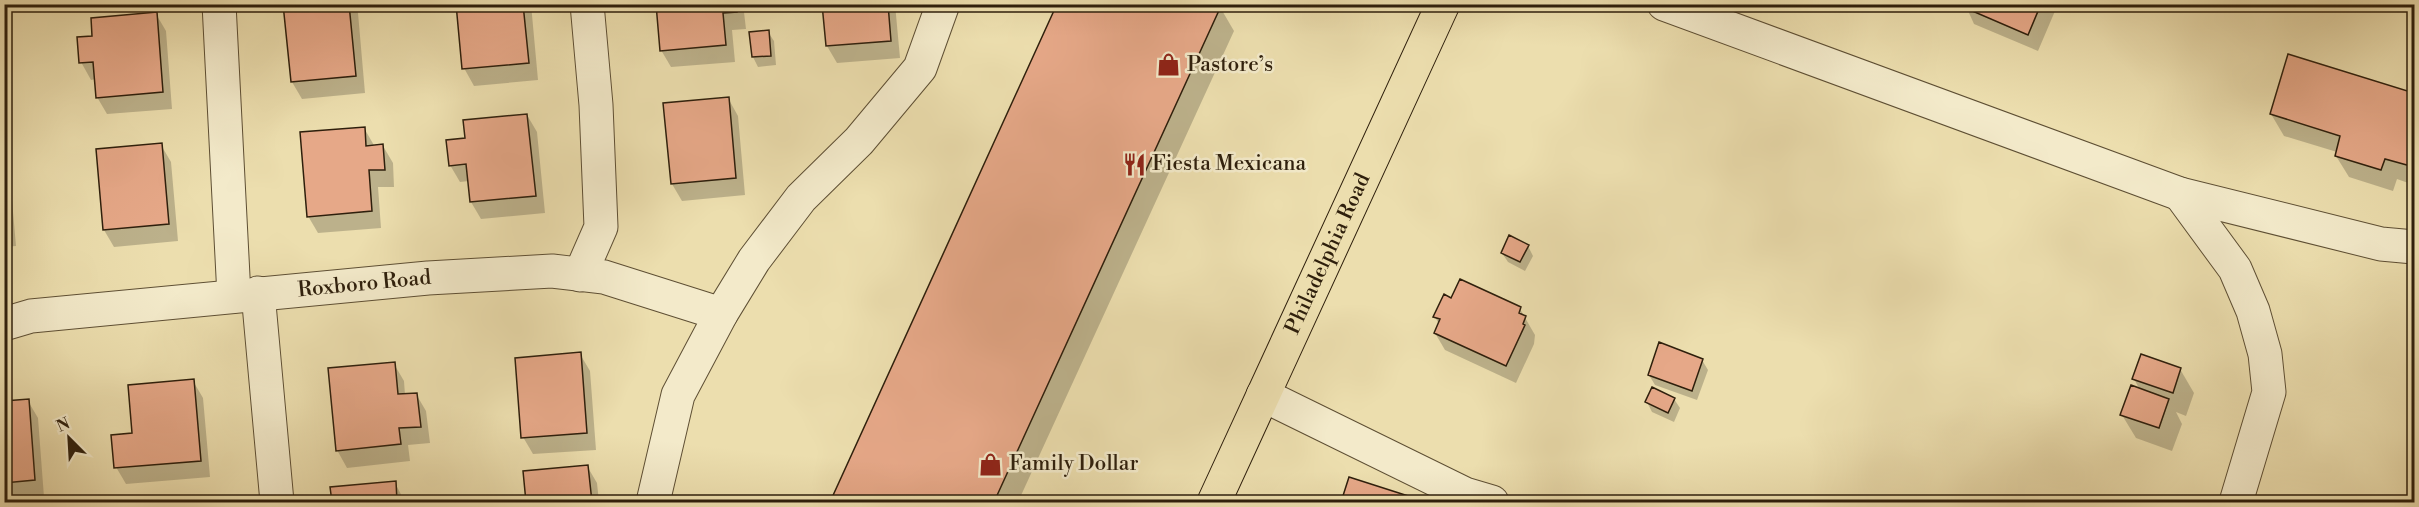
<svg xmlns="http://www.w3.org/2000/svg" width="2419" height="507" font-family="'Libre Bodoni',serif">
	<rect width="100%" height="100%" fill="#ecdeae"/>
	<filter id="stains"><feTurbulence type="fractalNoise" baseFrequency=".00333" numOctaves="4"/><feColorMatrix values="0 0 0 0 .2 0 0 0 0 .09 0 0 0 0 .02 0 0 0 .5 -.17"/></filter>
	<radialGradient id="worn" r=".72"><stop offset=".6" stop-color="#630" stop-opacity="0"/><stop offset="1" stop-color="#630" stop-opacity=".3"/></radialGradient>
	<path fill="#0003" d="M285 4H353L358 13 365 93 302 99 292 82Z
		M458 4H531L538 80 474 86 464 68Z
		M657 4H743L746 29 732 30 735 62 671 67 661 50Z
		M823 4H895L900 58 837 63 827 46Z
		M1059 4H1215L1220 7 1234 31 1018 502H831Z
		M1965 4H2058L2038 51 1974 24Z
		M156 14 166 31 172 109 107 114 97 97 96 79 91 80 81 62 94 37Z
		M768 32 774 41 776 65 758 67 753 57 751 33Z
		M2289 55 2414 94V185L2397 179 2393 191 2349 177 2336 156 2337 152 2284 136 2271 114Z
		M728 98 738 116 745 195 682 201 672 184Z
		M527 115 537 132 545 213 481 219 471 202 469 181 460 182 450 165Z
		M364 128 375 147 383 146 393 163 394 187H378L381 228 318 233 308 216Z
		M161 145 171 162 178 241 114 247 104 230 97 151Z
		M4 158 9 166 16 246 4 247Z
		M1528 246 1533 256 1525 271 1508 262 1502 253Z
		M1451 300 1520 309 1535 335 1534 344 1516 383 1445 350 1435 333 1439 324 1435 317Z
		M580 354 590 371 596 450 533 454 523 437Z
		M1702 360 1708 370 1697 400 1655 385 1649 375Z
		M394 364 404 381 405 395 416 394 426 411 430 443 408 445 410 461 347 468 337 450Z
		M2180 369 2194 393 2186 416 2176 412 2182 424 2172 451 2136 438 2122 415 2140 390 2134 379Z
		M193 381 203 398 210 477 126 484 116 467 134 434Z
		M1674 399 1680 408 1674 422 1652 412 1647 402Z
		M28 401 38 418 44 497 4 501V403Z
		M587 466 597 483 599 502H527L524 473Z
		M1350 479 1423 502H1343Z
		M395 483 405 502H333L332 488Z
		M211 497 214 502H158Z"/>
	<path fill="#e6a888" stroke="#2e1f0c" stroke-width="1.5" d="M283 4H349L356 76 291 82Z
		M456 4H523L529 63 462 69Z
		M656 4H736L737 12 723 13 726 45 660 51Z
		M822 4H888L891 41 826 46Z
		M1057 4 1221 6 994 502H830Z
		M1963 4H2041L2028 35 1963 7Z
		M157 12 163 92 96 98 93 62 79 63 77 37 92 36 91 18Z
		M769 30 771 56 752 57 749 32Z
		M2288 54 2414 93V167L2385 159 2381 170 2335 156 2340 136 2270 114Z
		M729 97 736 178 671 184 663 103Z
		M527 114 536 196 470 202 466 164 449 166 446 140 465 138 463 120Z
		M365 127 366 146 383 144 385 170H369L372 211 307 217 300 132Z
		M162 143 169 224 103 230 96 149Z
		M1509 235 1529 245 1520 262 1501 253Z
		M1460 279 1521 307 1519 313 1526 316 1523 324 1525 325 1506 366 1434 333 1440 319 1433 317 1444 294 1451 298Z
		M1659 342 1703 359 1692 391 1648 375Z
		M581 352 587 433 521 438 515 358Z
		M2141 354 2181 368 2173 393 2132 379Z
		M395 362 398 394 417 393 421 427 399 428 401 444 336 451 328 368Z
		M194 379 201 461 114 468 111 435 132 433 128 385Z
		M2131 385 2169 399 2159 428 2120 415Z
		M1652 387 1675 398 1668 413 1645 402Z
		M29 399 35 480 4 483V401Z
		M588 465 592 502H526L523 471Z
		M1349 477 1427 502H1341Z
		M396 481 397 502H332L330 487Z
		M211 496 212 502H145Z
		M2394 496 2414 502H2392Z"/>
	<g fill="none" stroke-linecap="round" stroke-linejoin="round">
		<defs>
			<g id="minor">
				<path d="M219 4 234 296"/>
				<path d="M1664 4 2180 194 2381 244 2414 247"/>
				<path d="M2180 194 2235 269 2253 311 2265 354 2269 392 2236 502"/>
				<path d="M580 275 601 227 596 105 587 4"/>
				<path d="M258 293 277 502"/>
				<path id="s1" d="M4 324 31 316 428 278 552 271 604 277 721 314"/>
				<path d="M1263 395 1465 494 1492 502"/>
				<path d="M653 502 678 395 721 314 754 260 801 198 859 141 920 68 943 4"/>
			</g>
			<g id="major">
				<path id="s2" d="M1214 502 1443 4"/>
			</g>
		</defs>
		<use href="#minor" stroke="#5e4f34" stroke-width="35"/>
		<use href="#major" stroke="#2e1f0c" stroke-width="35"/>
		<use href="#minor" stroke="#f3eaca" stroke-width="33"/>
		<use href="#major" stroke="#ecdeae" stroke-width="33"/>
	</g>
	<defs>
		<symbol id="shop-bare" viewBox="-9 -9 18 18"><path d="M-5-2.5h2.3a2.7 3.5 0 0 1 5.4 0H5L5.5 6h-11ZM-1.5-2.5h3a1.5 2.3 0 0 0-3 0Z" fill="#8f2418" stroke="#f3eaca" stroke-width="2.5" paint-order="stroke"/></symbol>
		<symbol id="restaurant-bare" viewBox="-9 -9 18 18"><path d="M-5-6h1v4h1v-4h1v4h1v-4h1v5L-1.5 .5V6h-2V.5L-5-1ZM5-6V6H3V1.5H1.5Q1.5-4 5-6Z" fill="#8f2418" stroke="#f3eaca" stroke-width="2.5" paint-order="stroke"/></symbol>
	</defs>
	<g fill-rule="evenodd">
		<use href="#shop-bare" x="1152" y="48" width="33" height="33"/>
		<use href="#restaurant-bare" x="1118" y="148" width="33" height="33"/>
		<use href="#shop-bare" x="974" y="448" width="33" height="33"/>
	</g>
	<g text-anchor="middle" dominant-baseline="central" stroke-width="5" stroke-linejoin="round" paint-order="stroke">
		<g font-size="21" fill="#2e1f0c" stroke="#f3eaca" text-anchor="start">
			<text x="1187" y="65">Pastore’s</text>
			<text x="1152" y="164">Fiesta Mexicana</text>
			<text x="1009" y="464">Family Dollar</text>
		</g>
		<g font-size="21" fill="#2e1f0c" stroke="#f3eaca">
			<text stroke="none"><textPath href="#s2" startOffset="273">Philadelphia Road</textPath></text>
			<text stroke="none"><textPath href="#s1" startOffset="363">Roxboro Road</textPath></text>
		</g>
	</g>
	<rect width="2419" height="507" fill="none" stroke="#ecdeae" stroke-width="24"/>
	<rect x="6" y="6" width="2407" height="495" fill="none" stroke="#2e1f0c" stroke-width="3"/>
	<rect x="12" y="12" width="2395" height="483" fill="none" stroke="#2e1f0c" stroke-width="1.5"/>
	<g transform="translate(69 438) rotate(336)" stroke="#f3eaca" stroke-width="4.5" paint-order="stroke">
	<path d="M0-4.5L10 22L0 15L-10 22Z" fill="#2e1f0c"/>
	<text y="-9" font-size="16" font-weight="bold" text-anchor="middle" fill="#2e1f0c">N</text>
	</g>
	<rect width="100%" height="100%" filter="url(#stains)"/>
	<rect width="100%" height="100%" fill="url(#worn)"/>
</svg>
